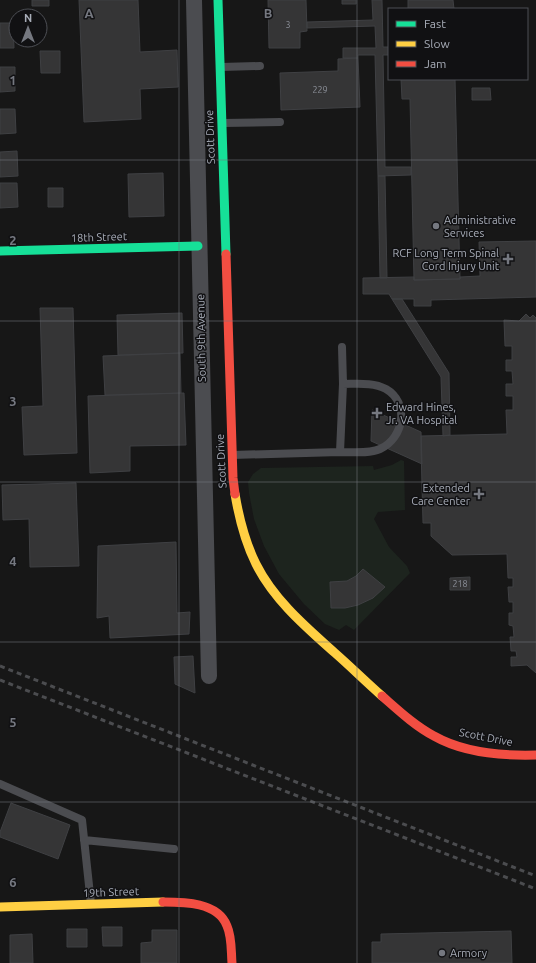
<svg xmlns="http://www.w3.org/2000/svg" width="536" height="963" font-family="Ubuntu,sans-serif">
	<rect width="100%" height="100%" fill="#171717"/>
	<path fill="#1d241e" d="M401 460 404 461 405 510 378 512 374 519 389 547 407 566 410 573 354 630 346 625 339 630 325 624 304 604 279 574 264 546 254 519 249 493 248 482 253 474 261 468 373 466 374 470 392 465Z"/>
	<path fill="#353536" stroke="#3f4043" d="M32 0H49V6H32Z
		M79 0H138L140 52 177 50 178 87 140 89 141 119 84 122Z
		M268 0H306L307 31 300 32V48H269Z
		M342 0H356V4H342Z
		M372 0H382L383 47H389V55H383L385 167H411V175L378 176 375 55H358V58H343V48H376L375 26 307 28V22L373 20Z
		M408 0H453L454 9H408Z
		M0 23H13L14 48H0Z
		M40 51H60V73H41Z
		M358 58 360 107 281 110 280 73 338 71V59Z
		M0 67H15V91L0 92Z
		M401 79H455L460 279 414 280 410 99H402Z
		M472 88H490L491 100H472Z
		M0 109H15L16 133 0 134Z
		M17 151 18 176 0 177V152Z
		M163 173 164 216 129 217 128 174Z
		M378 176H385L387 278H380Z
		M0 183H17L18 207 0 208Z
		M48 188H63V207H48Z
		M536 241V297L431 300V306H414V299H392L389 294H363V278L414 277V280L460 279V277L480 276 479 242Z
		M392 299H402L449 373 450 435 443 436 441 377Z
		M40 308H73L77 453 24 455 22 407 43 406Z
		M182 313 183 353 118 355 117 315Z
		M526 314 530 318 533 315 536 318V673L527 665 511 666V657H517L516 651H511L510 637H514L513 626 509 625V613H513V602H509L508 587H513V578H508L507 554 452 555 431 536V523H423L421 447V436L507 434 506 410H513V396H506V384H513L512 371H506V360H512V346H505L504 320 519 321Z
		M180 353 181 393 105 395 103 356Z
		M184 393 186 445 130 446V471L90 473 88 396Z
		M372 410 421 432 422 464 371 441Z
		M76 483 79 566 30 567 29 519 3 520 2 485Z
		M176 542 177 613 190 612 189 634 110 638 109 616 97 618 98 546Z
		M363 569 385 587 373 598 358 605 345 608H331L330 582 347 581 356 576Z
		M470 577V590H450V578Z
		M193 656 195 693 175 684 174 657Z
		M11 803 70 825 58 859 0 837V832Z
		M102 927H122V946H103Z
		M67 929H87V947H67Z
		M152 930H177V963H141V943L152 942Z
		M511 931 512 963H372V942H381V934Z
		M32 934 33 963H10V935Z"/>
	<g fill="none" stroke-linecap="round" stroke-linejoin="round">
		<path stroke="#4b4c50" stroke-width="8" d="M221 67 260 66
			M223 123 280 122
			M340 452C352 452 369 454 380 449 404 438 410 403 386 389 373 382 357 384 343 384
			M232 455 340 452 343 384 342 347
			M0 784 82 820 91 904
			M84 840 174 849"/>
		<path stroke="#4b4c50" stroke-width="16" d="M194 0 209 676"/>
		<path stroke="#16e098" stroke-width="9" d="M218 0 226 254
			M0 251 198 246"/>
		<path stroke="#ffcf43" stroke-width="9" d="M235 494C239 518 245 542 256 564 274 600 306 627 335 653 351 667 366 682 382 696
			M0 907 163 902"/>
		<path stroke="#f24e42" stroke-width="9" d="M226 254 233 478 235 494
			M382 696C398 710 415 726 434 736 464 753 502 756 536 755
			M163 902C184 902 218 902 227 926 232 937 231 951 232 963"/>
		<path stroke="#4b4c4f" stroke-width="3" stroke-dasharray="5 4" stroke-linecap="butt" d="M0 666 536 876
			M0 680 536 889"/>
	</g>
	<path fill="none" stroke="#757880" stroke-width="1" stroke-opacity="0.55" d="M179 0V963M357 0V963M0 160H536M0 321H536M0 482H536M0 642H536M0 802H536"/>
	<g fill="#757880" stroke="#111113" stroke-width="1.5">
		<circle cx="436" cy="226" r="4"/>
		<path d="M506 253h4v4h4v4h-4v4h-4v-4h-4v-4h4z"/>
		<path d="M375 407h4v4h4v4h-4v4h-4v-4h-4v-4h4z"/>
		<path d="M477 488h4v4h4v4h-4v4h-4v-4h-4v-4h4z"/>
		<circle cx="442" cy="953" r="4"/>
	</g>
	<g text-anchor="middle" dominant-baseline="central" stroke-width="3" stroke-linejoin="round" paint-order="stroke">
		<g font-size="9" fill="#8b8f98">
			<text x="288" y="25">3</text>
			<text x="320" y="90">229</text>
			<text x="460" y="584">218</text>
		</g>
		<g font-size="11" fill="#a8adb8" stroke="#111113">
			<text transform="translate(210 137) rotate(-92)">Scott Drive</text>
			<text transform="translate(99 237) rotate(-2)">18th Street</text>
			<text transform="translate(201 338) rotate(-91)">South 9th Avenue</text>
			<text transform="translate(221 461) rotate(-93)">Scott Drive</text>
			<text transform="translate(486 737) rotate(11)">Scott Drive</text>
			<text transform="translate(111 892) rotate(-2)">19th Street</text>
		</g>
		<g font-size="11" fill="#a8adb8" stroke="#111113" text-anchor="start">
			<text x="444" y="220">Administrative<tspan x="444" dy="13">Services</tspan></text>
			<text x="499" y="253" text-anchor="end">RCF Long Term Spinal<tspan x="499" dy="13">Cord Injury Unit</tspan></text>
			<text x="386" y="407">Edward Hines,<tspan x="386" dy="13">Jr. VA Hospital</tspan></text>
			<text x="470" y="488" text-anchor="end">Extended<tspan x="470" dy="13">Care Center</tspan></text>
			<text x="450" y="953">Armory</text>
		</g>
	</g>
	<g font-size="13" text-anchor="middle" font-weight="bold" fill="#757880" stroke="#111113" stroke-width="3" stroke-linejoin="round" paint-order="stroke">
		<text x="89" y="18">A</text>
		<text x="268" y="18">B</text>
		<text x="13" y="85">1</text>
		<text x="13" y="245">2</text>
		<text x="13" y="406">3</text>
		<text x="13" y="566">4</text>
		<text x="13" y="727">5</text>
		<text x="13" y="887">6</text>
	</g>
	<rect x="388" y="8" width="140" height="72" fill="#111113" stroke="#4d4f55"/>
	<rect x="396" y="21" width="20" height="6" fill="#16e098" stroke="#4d4f55"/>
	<text x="424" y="28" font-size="12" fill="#a8adb8">Fast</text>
	<rect x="396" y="41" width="20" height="6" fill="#ffcf43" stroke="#4d4f55"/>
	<text x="424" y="48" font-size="12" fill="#a8adb8">Slow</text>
	<rect x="396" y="61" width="20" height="6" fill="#f24e42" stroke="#4d4f55"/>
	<text x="424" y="68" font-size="12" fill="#a8adb8">Jam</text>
	<g transform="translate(28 28)"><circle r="19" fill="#111113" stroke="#4d4f55"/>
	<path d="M0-3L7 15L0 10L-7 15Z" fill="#757880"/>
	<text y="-6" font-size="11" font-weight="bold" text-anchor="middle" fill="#a8adb8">N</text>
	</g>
</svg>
